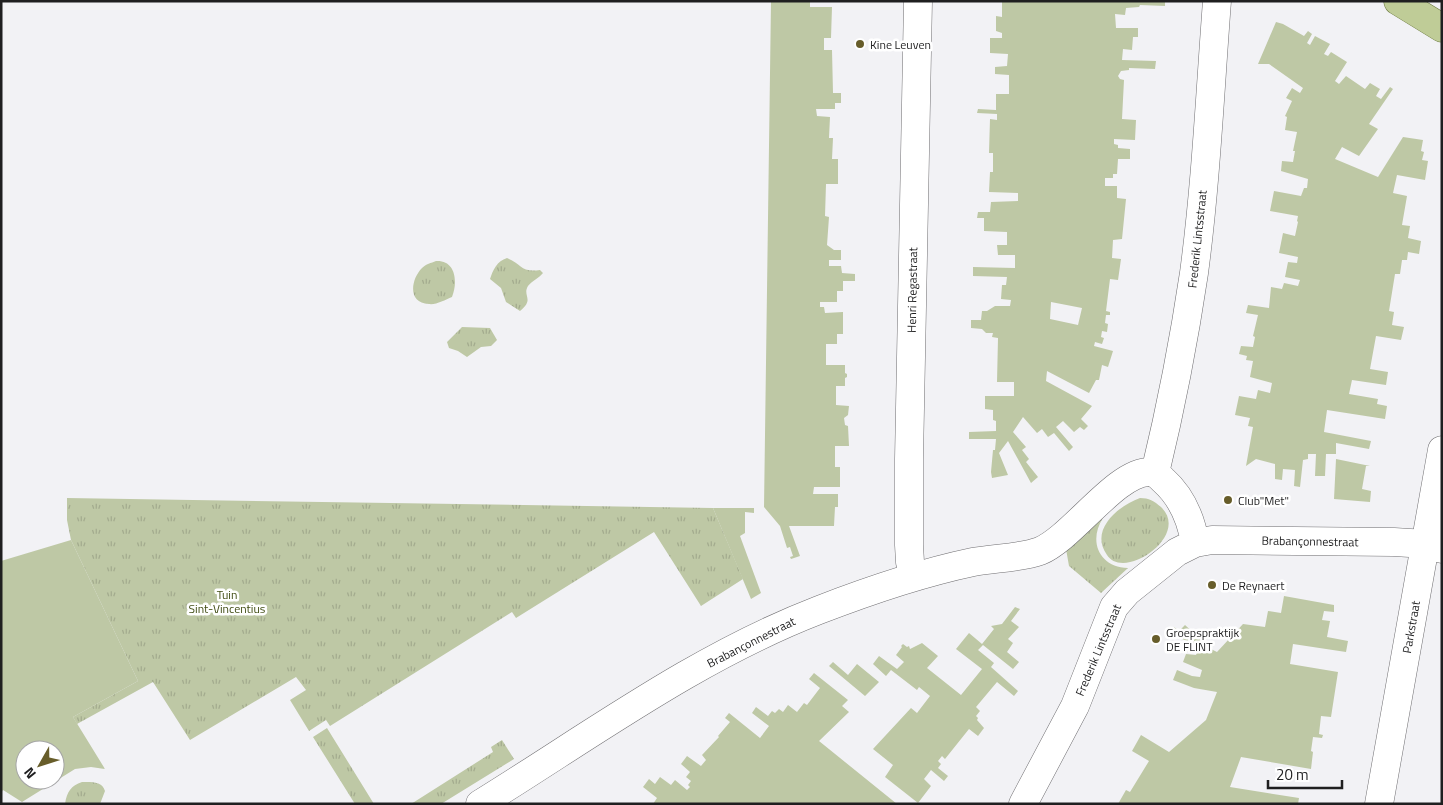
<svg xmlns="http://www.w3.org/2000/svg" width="1443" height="805" font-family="'Titillium Web',sans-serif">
	<defs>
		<pattern id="grass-tufts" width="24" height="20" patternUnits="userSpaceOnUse" patternTransform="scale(1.25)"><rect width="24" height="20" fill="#bec8a5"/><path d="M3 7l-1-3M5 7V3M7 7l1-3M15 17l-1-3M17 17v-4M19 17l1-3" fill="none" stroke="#a3ab8e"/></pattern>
	</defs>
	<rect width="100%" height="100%" fill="#f2f2f5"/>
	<path fill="url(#grass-tufts)" d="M507 258C522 264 521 273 540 270L543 273C539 278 532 281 528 286 522 296 535 299 520 311L506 302 501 288 490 279C493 270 497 261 507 258Z
		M436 261C456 260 458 282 452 297 445 300 436 305 429 304 407 303 411 279 422 268 426 264 431 263 436 261Z
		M462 327 490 328 497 340 491 346 481 347 467 357 458 351 449 348 447 342Z
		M67 498 713 508 743 579 701 606 654 532 516 618 512 612 330 726 326 720 309 731 290 700 306 690 296 677 190 740 153 682 77 724 73 717 138 681 71 540 67 520Z
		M1140 498C1149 498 1154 501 1161 507 1185 530 1147 563 1123 563 1116 563 1110 560 1107 555 1089 530 1118 506 1140 498Z
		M1103 518C1088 541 1099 567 1128 568L1101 593 1069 566 1066 549Z
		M327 728 374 804H355L313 737Z
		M502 740 514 759 441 804H411L493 752 491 747Z
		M82 782C92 782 102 781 105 791L100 804H65C67 791 71 786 82 782Z"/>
	<path fill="#bec8a5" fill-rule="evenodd" d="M771 1H810V7H832L831 38H824V50H832L833 93H841V103H835V109H816L817 116 830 117 829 138H833L832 159H838V184H826L825 216 829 217 827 245 834 250H841V260H829V266H841L842 273 855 274V281H843V291H837V302H820V307H824L825 313 843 312V334H837V344H826V365H845V373L847 374V377L845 378V386H836V405L849 406 848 415 844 418 845 425 848 426 849 446H835V467H840V487H814L813 494H838V507H835L834 526H789L800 556 791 559 790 557 793 556 790 547 787 548 780 526 764 507Z
		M1002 1H1165V6L1140 5 1139 7 1126 8 1125 15 1115 14 1116 28H1138V37H1133L1132 50 1123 49 1122 60 1156 61 1155 69 1129 68V70L1121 71 1118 76 1120 79 1124 80 1122 119 1136 120 1135 140 1114 139V144L1118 145V148L1130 149V159H1118L1117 174H1113V178H1105V186H1117V198L1126 199 1122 239 1113 240 1112 258 1121 259 1118 280 1110 279 1106 311 1110 312V315H1106L1105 323 1108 324 1107 332 1102 331 1101 337 1104 338 1102 344 1095 342 1094 346 1113 351 1108 367 1102 365 1099 380H1096L1089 393 1047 371 1046 381 1092 406 1081 419 1088 426 1084 430 1080 427 1074 432 1063 421 1056 427 1073 447 1069 451 1054 433 1048 437 1042 429 1037 433 1023 417 1013 432 1026 447 1022 450 1029 459 1026 462 1038 477 1031 483 1008 441 999 453 1008 475 992 478 991 472 993 450H995L996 439H969V432L996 431V421L993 420V410L985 409V396H1014V382H997L998 338 992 337 993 333H986L982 329 971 328V320H981L982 311H987L995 306H1010L1011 300 1001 299 1002 285H1006L1007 277 973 276V267L1015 268V255H998L997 245H1007V232L984 231V218H977L978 212H990L991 202 1018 201V193L989 192 990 172H993V153H989L990 119 997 120V114L977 113 978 109 996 110V94H1009V75L995 74V67L1007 66 1008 54 990 53V38H1002V33L996 31V16L1002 17ZM1051 302 1082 308 1078 325 1050 319Z
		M1276 22 1283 24 1304 36 1308 31 1312 34 1307 43 1310 45 1315 36 1330 44 1324 54 1328 56 1331 52 1347 62 1335 81 1339 84 1346 76 1365 89 1370 83 1380 89 1376 96 1381 99 1390 87 1393 89 1369 124 1378 129 1359 156 1342 147 1335 159 1378 177 1403 137 1423 140 1421 151 1424 152 1422 160 1428 161 1425 180 1397 175 1393 193 1407 196 1402 225 1410 226 1408 238 1421 241 1419 254 1408 252 1407 260H1402L1400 274H1395L1389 311 1394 312 1392 325 1404 327 1401 340 1376 336 1370 369 1388 372 1386 385 1352 380 1349 394 1378 399 1377 404 1387 406 1385 419 1327 410 1324 432 1371 441 1369 449 1336 443V454H1326L1325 476H1315L1316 454H1308V459L1303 460 1300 487 1294 486 1295 470 1283 469 1282 480 1275 479V464L1256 459 1246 466 1253 427 1248 426 1250 418 1235 415 1239 396 1256 399 1258 390 1270 393 1272 383 1250 377 1253 361 1246 360 1247 356 1239 354 1241 346 1253 347 1255 337 1253 336 1258 315 1246 313 1248 305 1269 308 1271 287 1282 289 1284 283 1298 286 1300 280 1285 277 1288 262 1297 263 1298 257 1279 253 1283 233 1295 236 1298 222 1297 221 1298 216 1270 211 1274 191 1301 196 1304 188H1307L1308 179 1281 171 1282 161 1293 162 1295 151H1293L1297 132 1285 130 1287 117 1285 116 1292 101 1286 98 1292 88 1300 93 1303 88 1269 64H1258Z
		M1336 459 1370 466H1366L1362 489 1371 491 1370 502 1334 499Z
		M713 508H754V513L745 512V533L740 536 761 593 751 599Z
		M71 540 138 681 73 717 105 769 91 767 75 769 22 802 3 790 1 793V561ZM25 750H55V780H25Z
		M1284 596 1334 605V612L1324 611 1322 620 1330 621 1327 637 1348 641 1346 652 1293 644 1290 664 1338 672 1331 717 1321 716 1319 734 1323 735 1322 738 1313 737 1311 751 1313 752 1311 769 1241 757 1230 787 1299 798 1298 804H1118L1126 790 1130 792 1149 761 1132 751 1141 735 1169 752 1206 720 1217 692 1194 688 1173 680 1177 670 1192 676 1200 677 1202 670 1183 662 1186 654 1196 655 1200 646 1167 633 1174 627 1179 631 1185 625 1211 649 1217 652 1243 624 1265 627 1268 611 1281 613Z
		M1015 607 1020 609 1011 621 1019 627 1008 639 1013 643 1007 652 1019 662 1013 669 983 645 978 650 994 663 991 667 1018 691 1014 696 997 682 976 707 980 711 976 716 978 718 977 720 984 728 978 736 969 729 945 759 942 756 938 761 941 764 938 768 948 776 944 781 931 770 924 779 931 786 918 803 885 777 893 765 873 749 911 708 917 713 930 696 919 687 917 690 891 670 886 676 873 664 879 656 897 669 904 662 896 655 902 647 901 646 903 644 907 647 909 646 910 649 922 643 938 656 927 668 961 695 982 669 956 649 969 633 982 644 994 629 991 626 1002 624Z
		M833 662 848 675 857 664 879 682 865 696 829 666Z
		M814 673 848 700 842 706 849 712 819 741 897 804H653L657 798 643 787 649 779 655 784 660 777 671 785 675 780 687 790 690 787 688 785 691 781 686 777 690 772 681 764 687 756 701 766 706 760 702 755 719 737 718 736 730 722 725 718 729 713 760 738 769 726 752 713 756 707 768 716 772 711 775 713 779 709 783 712 788 705 797 712 804 703 807 705 820 688 809 679Z"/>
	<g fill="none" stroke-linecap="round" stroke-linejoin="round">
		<defs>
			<path id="minor" d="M1155 473C1171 407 1184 340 1194 273 1206 183 1210 92 1217 1
				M914 577 910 562 909 545V459L918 1
				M480 804C590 736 697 657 819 610 868 591 921 573 973 562 993 558 1022 558 1040 551 1072 538 1116 472 1149 472 1155 472 1159 476 1163 480 1182 497 1191 518 1195 543
				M1023 804 1075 706 1114 607 1127 592 1177 552 1195 543 1212 540 1394 542 1426 544 1442 549
				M1379 804 1442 450"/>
			<path id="major" d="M1398 1 1442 28"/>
		</defs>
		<use href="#minor" stroke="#706f72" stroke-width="29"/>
		<use href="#major" stroke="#6b7940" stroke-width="29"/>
		<use href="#minor" stroke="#fff" stroke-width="28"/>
		<use href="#major" stroke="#bfcc97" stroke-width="28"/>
	</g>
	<g fill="#675d2a" stroke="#fff" stroke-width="2">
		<circle cx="860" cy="44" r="5"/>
		<circle cx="1228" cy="500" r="5"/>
		<circle cx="1212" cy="585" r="5"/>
		<circle cx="1156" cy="639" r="5"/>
	</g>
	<g text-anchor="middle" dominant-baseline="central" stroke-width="5" stroke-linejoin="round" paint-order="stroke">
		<g font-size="12" fill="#1f1f20" stroke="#fff" text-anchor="start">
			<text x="870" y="44">Kine Leuven</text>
			<text x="1238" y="500">Club"Met"</text>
			<text x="1222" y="585">De Reynaert</text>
			<text x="1166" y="632">Groepspraktijk<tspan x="1166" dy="14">DE FLINT</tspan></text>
		</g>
		<g font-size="12" fill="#1f1f20" stroke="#fff">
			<text transform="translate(1197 239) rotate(-84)">Frederik Lintsstraat</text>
			<text transform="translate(912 290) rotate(-89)">Henri Regastraat</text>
			<text transform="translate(1310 541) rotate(1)">Brabançonnestraat</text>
			<text transform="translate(1411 627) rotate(-80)">Parkstraat</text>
			<text transform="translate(751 642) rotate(-27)">Brabançonnestraat</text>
			<text transform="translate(1098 650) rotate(-67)">Frederik Lintsstraat</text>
		</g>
		<g font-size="12" fill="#414d14" stroke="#fff">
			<text x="227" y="594">Tuin<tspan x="227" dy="14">Sint-Vincentius</tspan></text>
		</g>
	</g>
	<rect width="1443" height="805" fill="none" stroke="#1f1f20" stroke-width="5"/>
	<g transform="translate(40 765) rotate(231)"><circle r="24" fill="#ffffff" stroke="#a5a5a6"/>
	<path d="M0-4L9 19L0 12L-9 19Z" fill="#675d2a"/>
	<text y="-8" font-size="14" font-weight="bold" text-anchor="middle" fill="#1f1f20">N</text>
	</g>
	<path d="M1268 780v8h74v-8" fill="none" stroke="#1f1f20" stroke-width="2.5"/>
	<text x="1276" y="780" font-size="15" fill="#1f1f20" stroke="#ffffff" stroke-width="4" paint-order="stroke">20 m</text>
</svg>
